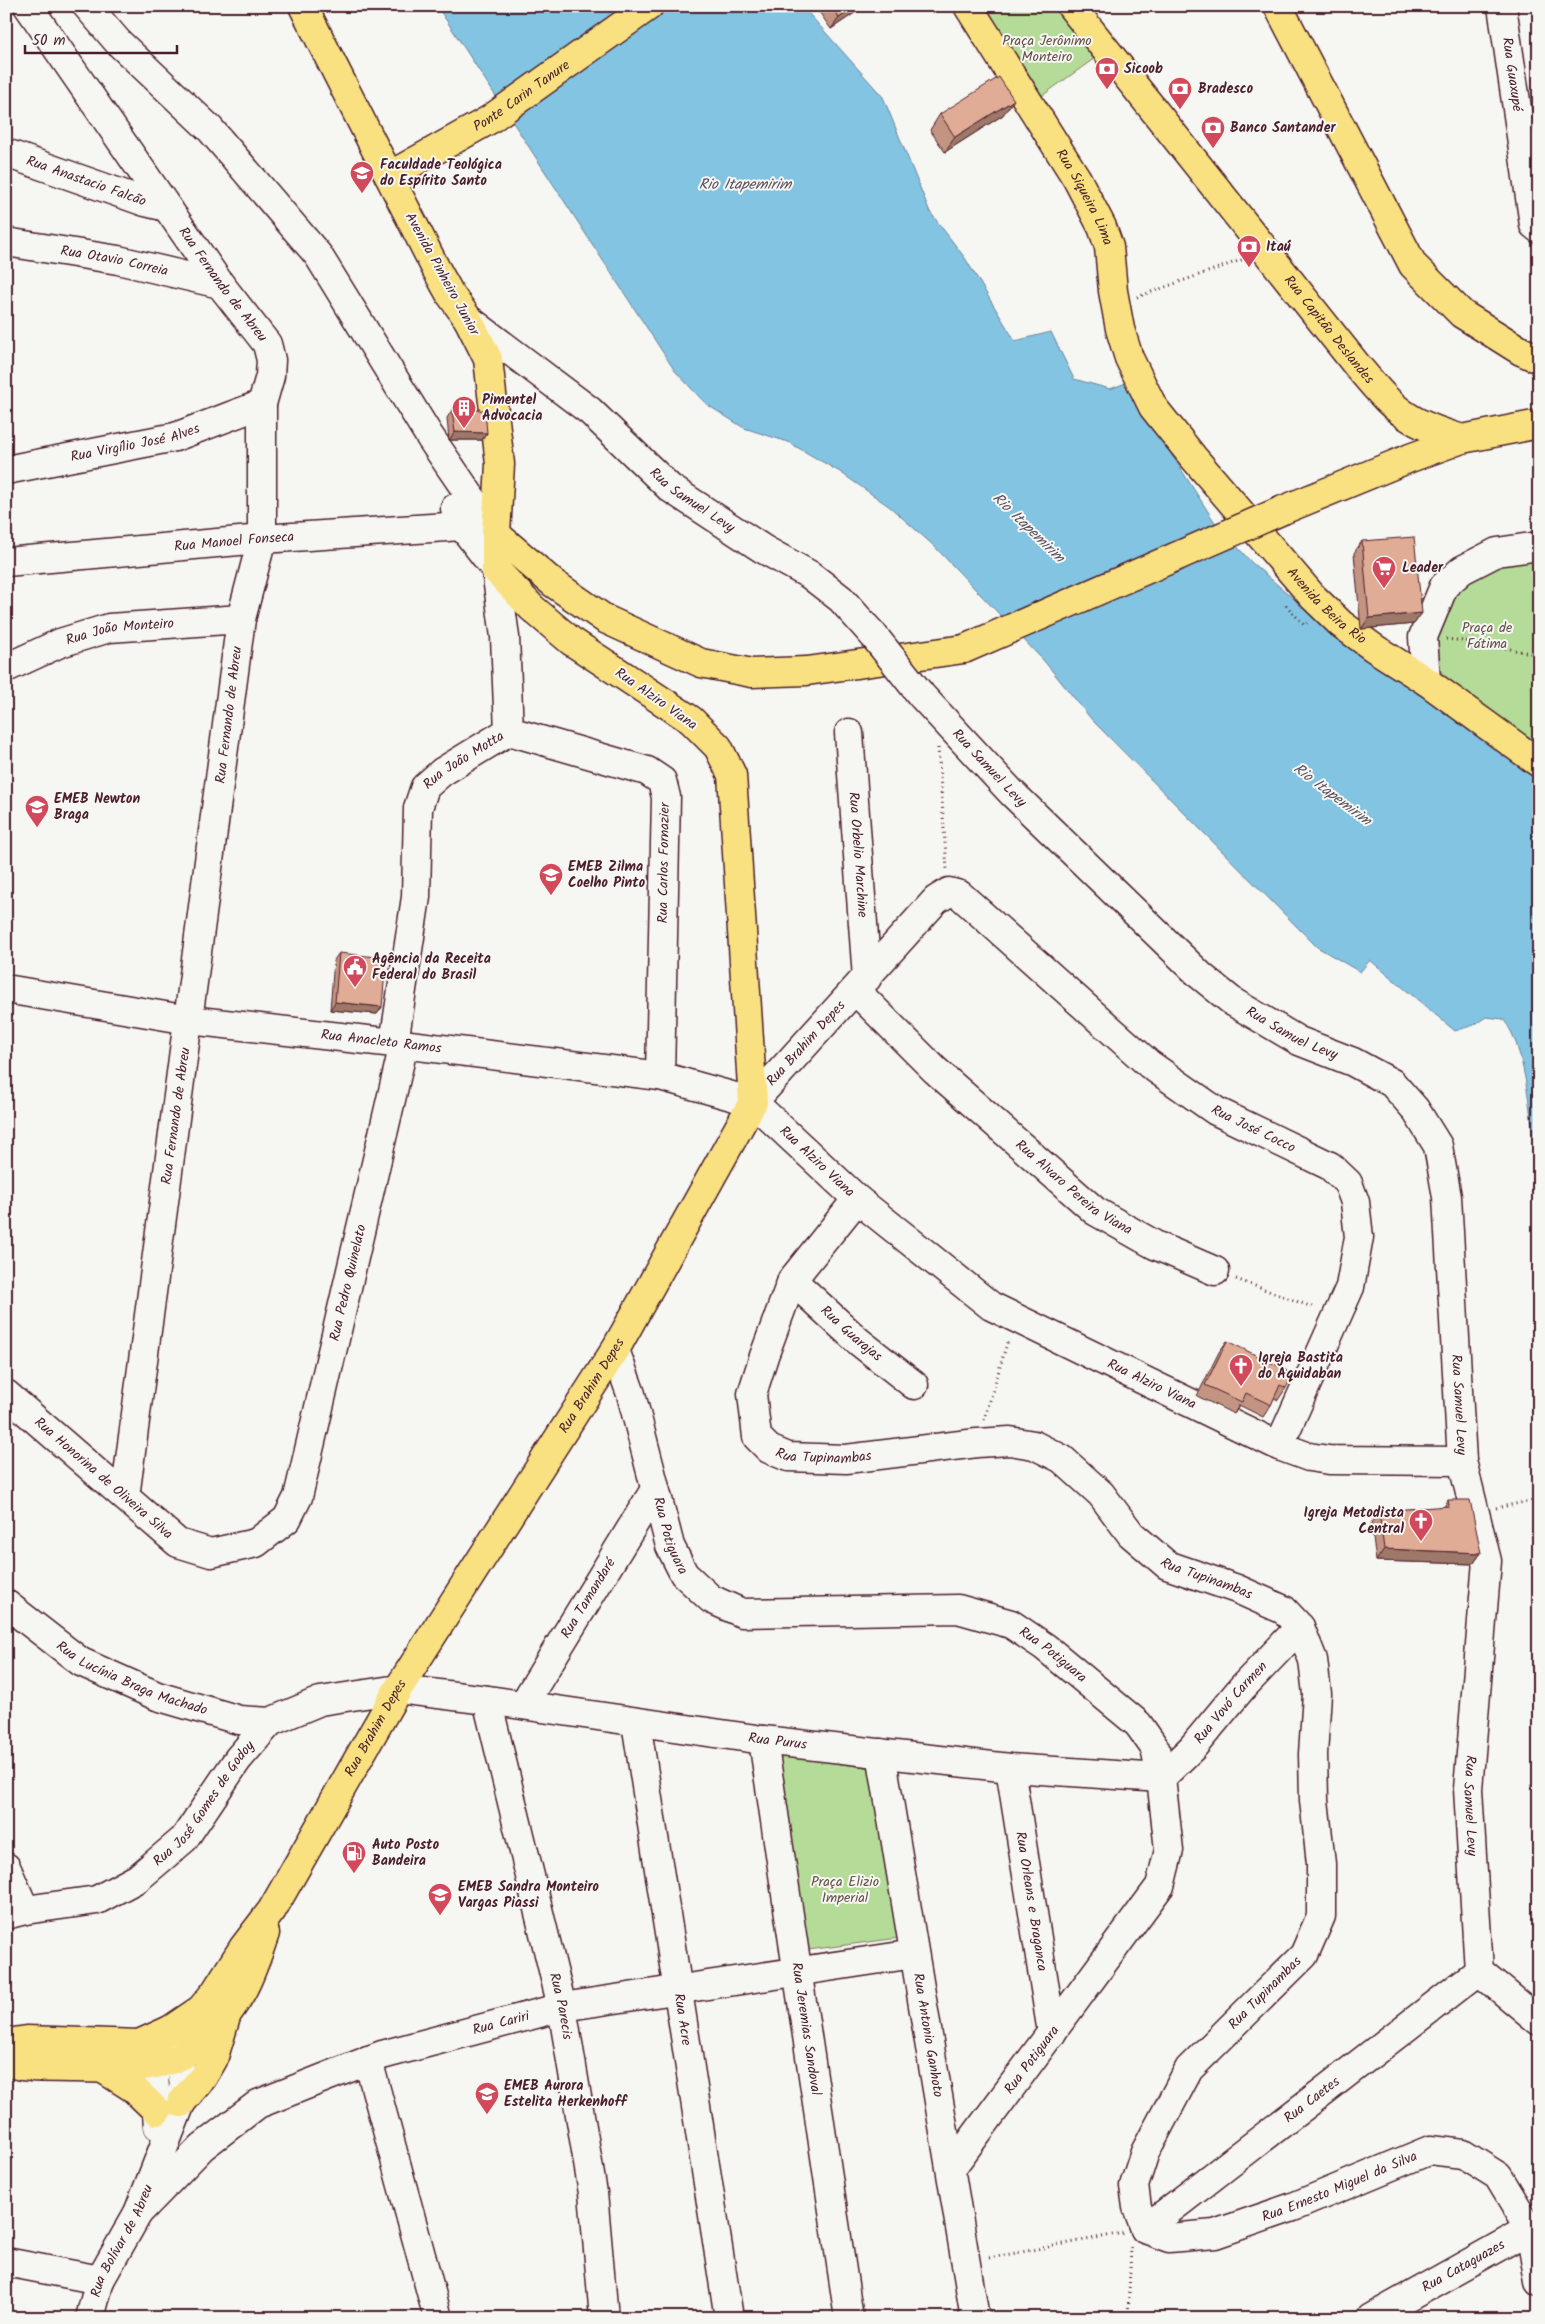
<svg xmlns="http://www.w3.org/2000/svg" width="1545" height="2324" font-family="Kalam,sans-serif">
	<rect width="100%" height="100%" fill="#f6f6f2"/>
	<filter id="ink" filterUnits="userSpaceOnUse"><feTurbulence type="fractalNoise" baseFrequency=".02" numOctaves="2"/><feDisplacementMap in="SourceGraphic" scale="10" xChannelSelector="R" yChannelSelector="G"/><feConvolveMatrix kernelMatrix="1 2 1 2 8 2 1 2 1" color-interpolation-filters="sRGB"/></filter>
	<g filter="url(#ink)">
		<path fill="#b4db98" stroke="#7f7d62" d="M984 6H1054L1095 58 1039 98Z
			M1539 557V754L1457 690 1439 669 1434 628 1456 587 1500 562Z
			M777 1755 872 1768 899 1938 808 1950Z"/>
		<path fill="#83c4e3" stroke="#6c8299" d="M437 6H802L883 97 930 212 965 258 1015 341 1051 332 1074 379 1110 389 1126 383 1214 521 1251 562 1294 599 1506 748 1539 774V1205C1534 1161 1531 1050 1503 1019L1486 1017 1474 1025 1455 1031 1370 960 1360 972 1317 947 1092 720 1044 661 934 546 890 507 840 472 788 442 744 428 706 404 675 371Z"/>
		<g fill="none" stroke-linecap="round" stroke-linejoin="round">
			<defs>
				<g id="minor">
					<path id="s1" d="M28 6 220 284 267 344 271 360 270 376 262 404V539L241 619 125 1497"/>
					<path d="M87 6 118 42 210 129 318 255 430 437 496 534"/>
					<path id="s2" d="M1502 6 1534 225 1539 229"/>
					<path id="s3" d="M6 153 145 202 166 207"/>
					<path id="s4" d="M6 242 118 260 220 284"/>
					<path id="s5" d="M468 319 590 411 670 488 763 549 810 575 841 599 874 636"/>
					<path id="s6" d="M6 470 175 437 262 404"/>
					<path d="M455 508 462 526 496 570 505 637 509 731"/>
					<path id="s7" d="M6 562 262 539 462 526"/>
					<path id="s8" d="M6 668 60 643 109 628 241 619"/>
					<path d="M1426 681 1423 637 1444 586 1462 570 1497 552 1539 546"/>
					<path id="s9" d="M921 695 1012 793 1201 976 1233 1002 1299 1041 1353 1062 1392 1083 1415 1109 1438 1146 1447 1197 1462 1461 1487 1561 1468 1789 1479 1971 1539 2021"/>
					<path d="M509 731 647 771 662 781 666 797 660 1076"/>
					<path id="s10" d="M849 733 867 978"/>
					<path id="s11" d="M6 989 189 1020 394 1043 660 1076 753 1102 857 1199 991 1306 1279 1446 1309 1457 1329 1460 1462 1461"/>
					<path id="s12" d="M856 991 935 1070 1095 1211 1155 1245 1215 1271"/>
					<path id="s13" d="M394 1043 416 897 418 808 425 787 442 772 509 731"/>
					<path id="s14" d="M753 1102 936 900 949 892 960 895 1149 1064 1216 1111 1330 1166 1348 1183 1355 1202 1359 1237 1350 1287 1279 1446"/>
					<path id="s15" d="M857 1199 792 1280 764 1356 752 1394 757 1437 769 1449 788 1457 846 1459 977 1443 1010 1441 1034 1445 1062 1459 1101 1494 1131 1534 1167 1565 1237 1589 1284 1610 1300 1627 1313 1660 1317 1694 1313 1754 1314 1800 1321 1864V1916L1304 1955 1189 2069 1145 2152 1134 2186 1137 2207 1145 2229"/>
					<path id="s16" d="M792 1280 858 1341 914 1385"/>
					<path id="s17" d="M615 1350 631 1394 670 1546 684 1574 711 1599 742 1613 958 1609 1011 1624 1045 1647 1138 1724 1155 1748 1161 1778 1169 1850 1160 1886 952 2167"/>
					<path id="s18" d="M6 1394 178 1543 211 1553 256 1543 287 1519 298 1497 404 1044"/>
					<path id="s19" d="M6 1604 81 1662 157 1696 239 1720 270 1722"/>
					<path id="s20" d="M487 1700 562 2007 593 2193 604 2318"/>
					<path id="s21" d="M523 1705 654 1491"/>
					<path id="s22" d="M636 1722 729 2318"/>
					<path id="s23" d="M763 1740 849 2318"/>
					<path id="s24" d="M881 1753 975 2318"/>
					<path id="s25" d="M1010 1768 1052 2033"/>
					<path d="M6 1867 25 1910"/>
					<path id="s26" d="M6 1915 25 1910 97 1900 138 1878 184 1839 238 1759 270 1722 320 1701 398 1689 487 1700 763 1740 1010 1768 1161 1778 1192 1748 1241 1689 1300 1627"/>
					<path d="M148 2042 153 2064 158 2126"/>
					<path d="M368 2060 438 2318"/>
					<path id="s27" d="M138 2213 202 2147 258 2104 382 2055 562 2007 914 1954"/>
					<path id="s28" d="M1145 2229 1169 2238 1215 2234 1293 2207 1430 2150 1463 2154 1498 2176 1530 2229 1539 2282"/>
					<path id="s29" d="M1145 2229 1479 1971"/>
					<path d="M6 2262 100 2280"/>
					<path id="s30" d="M90 2318 100 2280 138 2213 181 2103 184 2082 170 2030"/>
					<path id="s31" d="M1371 2318 1530 2229"/>
				</g>
				<g id="major">
					<path id="s32" d="M968 6 1077 179 1102 227 1109 247 1113 291 1120 329 1129 358 1153 407 1193 457 1313 597 1341 624 1374 648 1426 681 1539 763"/>
					<path id="s33" d="M1071 6 1359 368C1374 385 1388 404 1407 416 1423 427 1444 433 1462 439"/>
					<path d="M1278 6 1413 265 1462 314 1521 351 1539 359"/>
					<path id="s34" d="M389 176 489 120 649 6"/>
					<path d="M1283 510 1410 458 1462 439 1539 424"/>
					<path d="M496 534 553 583 605 619 701 663 752 673 807 671 964 649"/>
					<path id="s35" d="M6 2043 27 2040 139 2044 170 2030 201 2009 215 1992 243 1948 272 1910 398 1689 615 1350 753 1102 732 775 718 747 691 720 571 641 532 608 496 570V534L500 464 488 359 468 319 450 294 435 267 303 6"/>
					<path d="M6 2061C21 2070 56 2067 74 2068 105 2069 149 2070 179 2057 188 2053 198 2043 206 2036 240 2006 251 1975 265 1933"/>
					<path d="M103 2069 133 2088 157 2111"/>
					<path d="M181 2103 203 2077 213 2060 226 2017"/>
				</g>
			</defs>
			<use href="#minor" stroke="#4a1f2b" stroke-width="31"/>
			<use href="#major" stroke="#4a1f2b" stroke-width="31"/>
			<path stroke="#4a1f2b" stroke-width="3" stroke-dasharray="1 4" stroke-linecap="butt" d="M1137 297 1244 259
				M1286 605 1304 625 1307 623
				M1446 639 1482 643 1539 655
				M938 748 947 869
				M1236 1279 1315 1308
				M984 1420 1008 1340
				M1496 1508 1539 1499
				M989 2258 1123 2233
				M1128 2318 1131 2247"/>
			<use href="#minor" stroke="#f6f6f2" stroke-width="28"/>
			<use href="#major" stroke="#f9e181" stroke-width="28"/>
			<defs>
				<path id="minor-bridge" d="M874 636 921 695"/>
				<path id="major-bridge" d="M964 649 1283 510"/>
			</defs>
			<use href="#minor-bridge" stroke="#4a1f2b" stroke-width="31" stroke-linecap="butt"/>
			<use href="#major-bridge" stroke="#4a1f2b" stroke-width="31" stroke-linecap="butt"/>
			<use href="#minor-bridge" stroke="#f6f6f2" stroke-width="28"/>
			<use href="#major-bridge" stroke="#f9e181" stroke-width="28"/>
		</g>
		<path fill="#c29481" stroke="#4a1f2b" d="M815 6H865L831 29Z
			M940 114 1003 115 945 152 930 130Z
			M452 410 487 433 482 440H449L447 418Z
			M1362 541 1422 613 1414 624 1361 629 1354 553Z
			M339 953 382 1007 377 1014 330 1010 334 960Z
			M1227 1341 1286 1388 1278 1400 1274 1398 1271 1405 1263 1417 1239 1405 1234 1414 1197 1396 1219 1352Z
			M1448 1500 1481 1553 1473 1564 1376 1561 1371 1523 1379 1511 1444 1507Z"/>
		<path fill="#9e7869" stroke="#4a1f2b" d="M856 6H865L831 29 839 18Z
			M1014 100 1003 115 945 152 955 137Z
			M455 432 487 433 482 440H449Z
			M1422 613 1414 624 1361 629 1369 618Z
			M335 1002 382 1007 377 1014 330 1010Z
			M1384 1549 1481 1553 1473 1564 1376 1561Z"/>
		<path fill="#e1ac96" stroke="#4a1f2b" d="M831 6H856L839 18Z
			M999 77 1014 100 955 137 940 114Z
			M452 410H485L487 433 455 432Z
			M1414 537 1422 613 1369 618 1362 541Z
			M339 953 386 958 382 1007 335 1002Z
			M1227 1341 1286 1370 1290 1380 1286 1388 1280 1385 1271 1405 1246 1393 1242 1402 1205 1385Z
			M1448 1500H1470L1481 1553 1384 1549 1379 1511 1449 1506Z"/>
	</g>
	<defs>
		<symbol id="bank-pin" viewBox="-11 -11 22 30"><path d="M0 17L-7.5 6A9.5 9.5 0 1 1 7.5 6Z" fill="#d1495b" stroke="#f6f6f2"/><path d="M-6-4H6V4H-6ZM0-2.3a2.3 2.3 0 1 0 0 4.6a2.3 2.3 0 1 0 0-4.6Z" fill="#fff"/></symbol>
		<symbol id="university-pin" viewBox="-11 -11 22 30"><path d="M0 17L-7.5 6A9.5 9.5 0 1 1 7.5 6Z" fill="#d1495b" stroke="#f6f6f2"/><path d="M0-5L7-2L0 1L-7-2ZM-4 1L0 2.5L4 1V4Q0 6-4 4Z" fill="#fff"/></symbol>
		<symbol id="building-pin" viewBox="-11 -11 22 30"><path d="M0 17L-7.5 6A9.5 9.5 0 1 1 7.5 6Z" fill="#d1495b" stroke="#f6f6f2"/><path d="M-4-6H4V6H1V3H-1V6H-4ZM-2.5-4.3h1.7v1.8h-1.7ZM.8-4.3h1.7v1.8H.8ZM-2.5-1h1.7V.8h-1.7ZM.8-1h1.7V.8H.8Z" fill="#fff"/></symbol>
		<symbol id="supermarket-pin" viewBox="-11 -11 22 30"><path d="M0 17L-7.5 6A9.5 9.5 0 1 1 7.5 6Z" fill="#d1495b" stroke="#f6f6f2"/><path d="M-6-5.5h2.5l.6 2H6L4.5 2H-2.5L-4.4-4H-6ZM-1.5 3.2a1.3 1.3 0 1 0 .1 0ZM3 3.2a1.3 1.3 0 1 0 .1 0Z" fill="#fff"/></symbol>
		<symbol id="school-pin" viewBox="-11 -11 22 30"><path d="M0 17L-7.5 6A9.5 9.5 0 1 1 7.5 6Z" fill="#d1495b" stroke="#f6f6f2"/><path d="M0-5L7-2L0 1L-7-2ZM-4 1L0 2.5L4 1V4Q0 6-4 4Z" fill="#fff"/></symbol>
		<symbol id="civic-pin" viewBox="-11 -11 22 30"><path d="M0 17L-7.5 6A9.5 9.5 0 1 1 7.5 6Z" fill="#d1495b" stroke="#f6f6f2"/><path d="M-.6-6.5H3V-4.5H.6V-3L4-1V1h2V6H-6V1h2V-1L-.6-3ZM-1.2 2.5V6h2.4V2.5Z" fill="#fff"/></symbol>
		<symbol id="church-pin" viewBox="-11 -11 22 30"><path d="M0 17L-7.5 6A9.5 9.5 0 1 1 7.5 6Z" fill="#d1495b" stroke="#f6f6f2"/><path d="M-1.2-6h2.4v3.5h3.3v2.4h-3.3V6h-2.4V-.1h-3.3v-2.4h3.3Z" fill="#fff"/></symbol>
		<symbol id="fuel-pin" viewBox="-11 -11 22 30"><path d="M0 17L-7.5 6A9.5 9.5 0 1 1 7.5 6Z" fill="#d1495b" stroke="#f6f6f2"/><path d="M-5.5-6h7V0h2V4h1.3V-2.5L3-4.5l.8-.8L6-3V5H2.5V1h-1V6h-7ZM-4.2-4.7v3.2H.2V-4.7Z" fill="#fff"/></symbol>
	</defs>
	<g fill-rule="evenodd">
		<use href="#bank-pin" x="1093" y="55" width="28" height="38"/>
		<use href="#bank-pin" x="1166" y="75" width="28" height="38"/>
		<use href="#bank-pin" x="1199" y="114" width="28" height="38"/>
		<use href="#university-pin" x="348" y="159" width="28" height="38"/>
		<use href="#bank-pin" x="1235" y="233" width="28" height="38"/>
		<use href="#building-pin" x="450" y="394" width="28" height="38"/>
		<use href="#supermarket-pin" x="1370" y="554" width="28" height="38"/>
		<use href="#school-pin" x="23" y="793" width="28" height="38"/>
		<use href="#school-pin" x="537" y="861" width="28" height="38"/>
		<use href="#civic-pin" x="341" y="953" width="28" height="38"/>
		<use href="#church-pin" x="1227" y="1352" width="28" height="38"/>
		<use href="#church-pin" x="1407" y="1507" width="28" height="38"/>
		<use href="#fuel-pin" x="340" y="1839" width="28" height="38"/>
		<use href="#school-pin" x="426" y="1881" width="28" height="38"/>
		<use href="#school-pin" x="473" y="2080" width="28" height="38"/>
	</g>
	<g text-anchor="middle" dominant-baseline="central" stroke-width="4" stroke-linejoin="round" paint-order="stroke">
		<g font-size="14" fill="#644e46" stroke="#f6f6f2">
			<text x="1047" y="41">Praça Jerônimo<tspan x="1047" dy="16">Monteiro</tspan></text>
			<text x="1487" y="628">Praça de<tspan x="1487" dy="16">Fátima</tspan></text>
			<text x="845" y="1882">Praça Elizio<tspan x="845" dy="16">Imperial</tspan></text>
		</g>
		<g font-size="14" font-weight="bold" fill="#4a1f2b" stroke="#f6f6f2" text-anchor="start">
			<text x="1124" y="69">Sicoob</text>
			<text x="1198" y="89">Bradesco</text>
			<text x="1230" y="128">Banco Santander</text>
			<text x="380" y="165">Faculdade Teológica<tspan x="380" dy="16">do Espírito Santo</tspan></text>
			<text x="1266" y="247">Itaú</text>
			<text x="482" y="400">Pimentel<tspan x="482" dy="16">Advocacia</tspan></text>
			<text x="1402" y="568">Leader</text>
			<text x="54" y="799">EMEB Newton<tspan x="54" dy="16">Braga</tspan></text>
			<text x="568" y="867">EMEB Zilma<tspan x="568" dy="16">Coelho Pinto</tspan></text>
			<text x="372" y="959">Agência da Receita<tspan x="372" dy="16">Federal do Brasil</tspan></text>
			<text x="1258" y="1358">Igreja Bastita<tspan x="1258" dy="16">do Aquidaban</tspan></text>
			<text x="1404" y="1513" text-anchor="end">Igreja Metodista<tspan x="1404" dy="16">Central</tspan></text>
			<text x="372" y="1845">Auto Posto<tspan x="372" dy="16">Bandeira</tspan></text>
			<text x="458" y="1887">EMEB Sandra Monteiro<tspan x="458" dy="16">Vargas Piassi</tspan></text>
			<text x="504" y="2086">EMEB Aurora<tspan x="504" dy="16">Estelita Herkenhoff</tspan></text>
		</g>
		<g font-size="14" fill="#4a1f2b" stroke="#f6f6f2">
			<text stroke="none"><textPath href="#s2" startOffset="69">Rua Guaxupé</textPath></text>
			<text stroke="none"><textPath href="#s34" startOffset="155">Ponte Carin Tanure</textPath></text>
			<text stroke="none"><textPath href="#s3" startOffset="85">Rua Anastacio Falcão</textPath></text>
			<text stroke="none"><textPath href="#s32" startOffset="224">Rua Siqueira Lima</textPath></text>
			<text stroke="none"><textPath href="#s4" startOffset="110">Rua Otavio Correia</textPath></text>
			<text transform="translate(442 274) rotate(61)">Avenida Pinheiro Junior</text>
			<text stroke="none"><textPath href="#s1" startOffset="340">Rua Fernando de Abreu</textPath></text>
			<text stroke="none"><textPath href="#s33" startOffset="414">Rua Capitão Deslandes</textPath></text>
			<text stroke="none"><textPath href="#s6" startOffset="132">Rua Virgílio José Alves</textPath></text>
			<text stroke="none"><textPath href="#s5" startOffset="289">Rua Samuel Levy</textPath></text>
			<text stroke="none"><textPath href="#s7" startOffset="229">Rua Manoel Fonseca</textPath></text>
			<text stroke="none"><textPath href="#s32" startOffset="712">Avenida Beira Rio</textPath></text>
			<text stroke="none"><textPath href="#s8" startOffset="121">Rua João Monteiro</textPath></text>
			<text transform="translate(656 699) rotate(35)">Rua Alziro Viana</text>
			<text transform="translate(229 715) rotate(-83)">Rua Fernando de Abreu</text>
			<text stroke="none"><textPath href="#s13" startOffset="306">Rua João Motta</textPath></text>
			<text stroke="none"><textPath href="#s9" startOffset="100">Rua Samuel Levy</textPath></text>
			<text stroke="none"><textPath href="#s10" startOffset="122">Rua Orbelio Marchine</textPath></text>
			<text transform="translate(664 863) rotate(-89)">Rua Carlos Fornazier</text>
			<text stroke="none"><textPath href="#s9" startOffset="505">Rua Samuel Levy</textPath></text>
			<text stroke="none"><textPath href="#s11" startOffset="379">Rua Anacleto Ramos</textPath></text>
			<text stroke="none"><textPath href="#s14" startOffset="79">Rua Brahim Depes</textPath></text>
			<text transform="translate(176 1116) rotate(-82)">Rua Fernando de Abreu</text>
			<text stroke="none"><textPath href="#s14" startOffset="676">Rua José Cocco</textPath></text>
			<text stroke="none"><textPath href="#s11" startOffset="844">Rua Alziro Viana</textPath></text>
			<text stroke="none"><textPath href="#s12" startOffset="294">Rua Alvaro Pereira Viana</textPath></text>
			<text stroke="none"><textPath href="#s18" startOffset="592">Rua Pedro Quinelato</textPath></text>
			<text stroke="none"><textPath href="#s16" startOffset="80">Rua Guarajas</textPath></text>
			<text stroke="none"><textPath href="#s11" startOffset="1249">Rua Alziro Viana</textPath></text>
			<text stroke="none"><textPath href="#s35" startOffset="941">Rua Brahim Depes</textPath></text>
			<text stroke="none"><textPath href="#s9" startOffset="955">Rua Samuel Levy</textPath></text>
			<text stroke="none"><textPath href="#s15" startOffset="341">Rua Tupinambas</textPath></text>
			<text stroke="none"><textPath href="#s18" startOffset="129">Rua Honorina de Oliveira Silva</textPath></text>
			<text stroke="none"><textPath href="#s17" startOffset="194">Rua Potiguara</textPath></text>
			<text stroke="none"><textPath href="#s15" startOffset="776">Rua Tupinambas</textPath></text>
			<text stroke="none"><textPath href="#s21" startOffset="125">Rua Tamandaré</textPath></text>
			<text stroke="none"><textPath href="#s17" startOffset="629">Rua Potiguara</textPath></text>
			<text stroke="none"><textPath href="#s19" startOffset="148">Rua Lucínia Braga Machado</textPath></text>
			<text stroke="none"><textPath href="#s26" startOffset="1349">Rua Vovó Carmen</textPath></text>
			<text stroke="none"><textPath href="#s35" startOffset="536">Rua Brahim Depes</textPath></text>
			<text stroke="none"><textPath href="#s26" startOffset="861">Rua Purus</textPath></text>
			<text stroke="none"><textPath href="#s26" startOffset="239">Rua José Gomes de Godoy</textPath></text>
			<text stroke="none"><textPath href="#s9" startOffset="1360">Rua Samuel Levy</textPath></text>
			<text stroke="none"><textPath href="#s25" startOffset="135">Rua Orleans e Braganca</textPath></text>
			<text transform="translate(1265 1993) rotate(-45)">Rua Tupinambas</text>
			<text stroke="none"><textPath href="#s20" startOffset="315">Rua Parecis</textPath></text>
			<text stroke="none"><textPath href="#s22" startOffset="301">Rua Acre</textPath></text>
			<text stroke="none"><textPath href="#s27" startOffset="419">Rua Cariri</textPath></text>
			<text stroke="none"><textPath href="#s23" startOffset="292">Rua Jeremias Sandoval</textPath></text>
			<text stroke="none"><textPath href="#s24" startOffset="286">Rua Antonio Ganhoto</textPath></text>
			<text transform="translate(1032 2060) rotate(-53)">Rua Potiguara</text>
			<text stroke="none"><textPath href="#s29" startOffset="211">Rua Caetes</textPath></text>
			<text stroke="none"><textPath href="#s28" startOffset="205">Rua Ernesto Miguel da Silva</textPath></text>
			<text stroke="none"><textPath href="#s30" startOffset="84">Rua Bolívar de Abreu</textPath></text>
			<text stroke="none"><textPath href="#s31" startOffset="106">Rua Cataguazes</textPath></text>
		</g>
		<g font-size="15" font-style="italic" fill="#5b5162" stroke="#f6f6f2">
			<text x="745" y="185">Rio Itapemirim</text>
			<text transform="translate(1028 528) rotate(44)">Rio Itapemirim</text>
			<text transform="translate(1332 795) rotate(37)">Rio Itapemirim</text>
		</g>
	</g>
	<rect width="1545" height="2324" fill="none" stroke="#f6f6f2" stroke-width="25"/>
	<rect x="12" y="12" width="1520" height="2299" fill="none" stroke="#4a1f2b" stroke-width="2" filter="url(#ink)"/>
	<path d="M25 45v8h152v-8" fill="none" stroke="#4a1f2b" stroke-width="2.5"/>
	<text x="32" y="45" font-size="15" fill="#4a1f2b" stroke="#f6f6f2" stroke-width="4" paint-order="stroke">50 m</text>
</svg>
